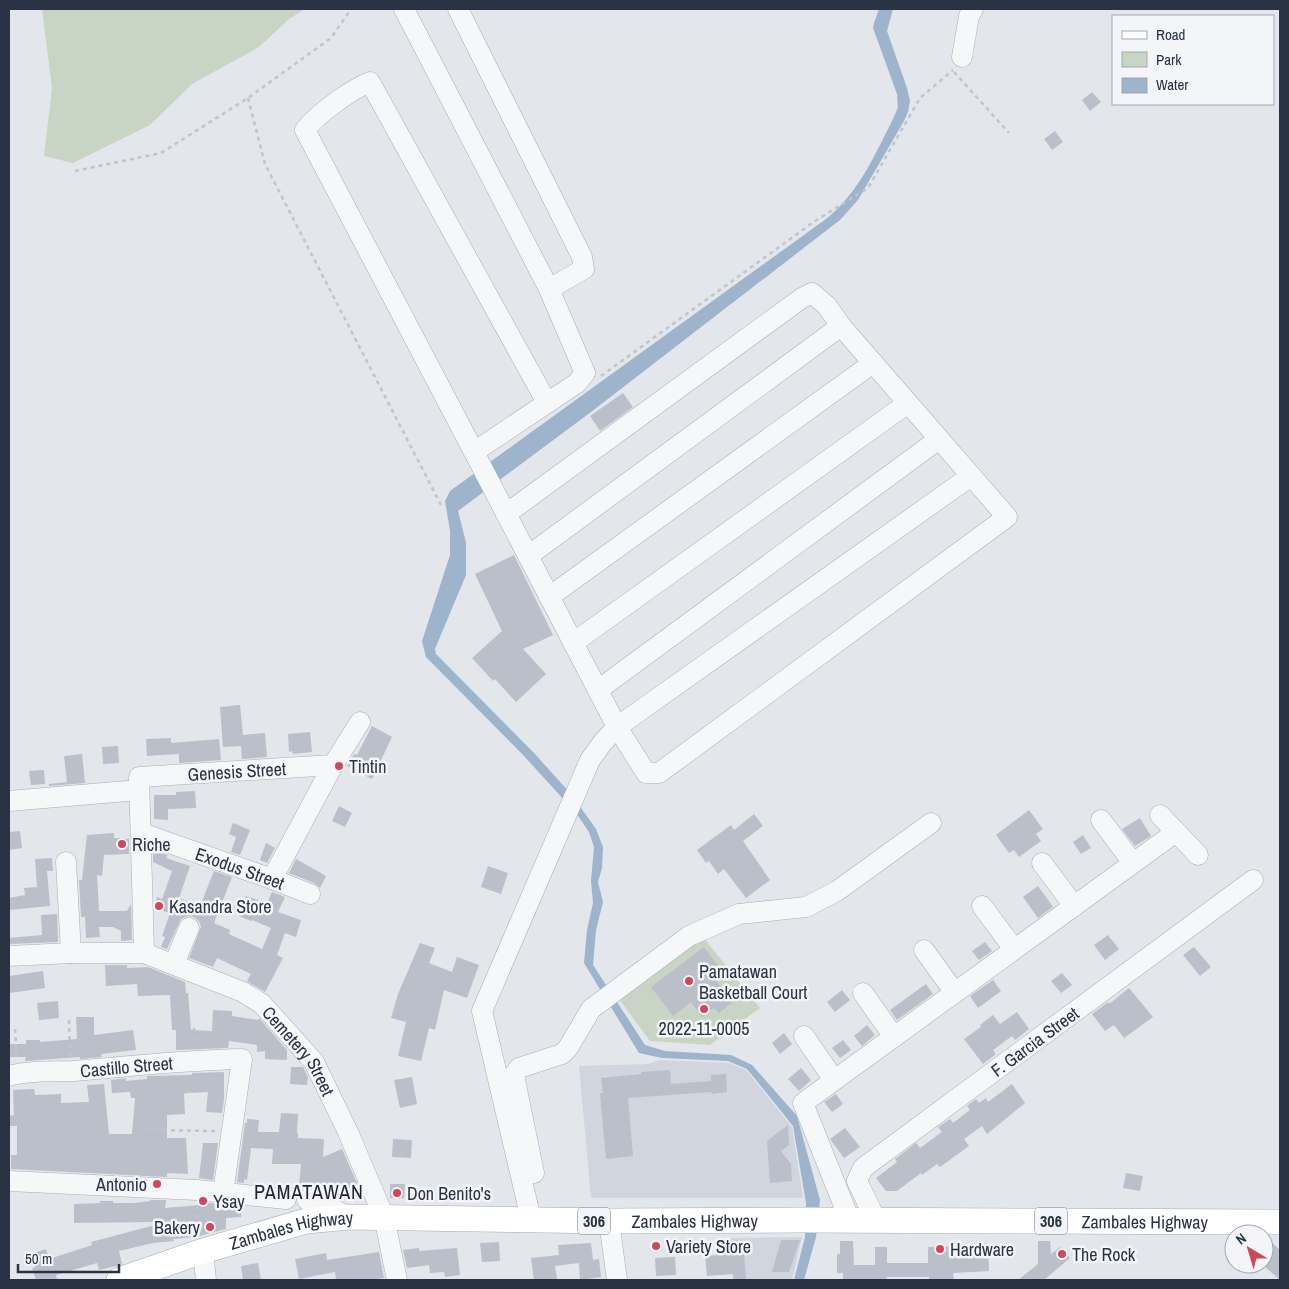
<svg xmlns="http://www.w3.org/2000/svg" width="1289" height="1289" font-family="'Archivo Narrow',sans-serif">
	<rect width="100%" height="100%" fill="#e3e6eb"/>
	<path fill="#d1d5dd" d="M660 1060 729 1063 746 1070 792 1127 803 1198H591L579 1066 649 1064Z
		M802 1237 792 1280H733L727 1238Z"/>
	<path fill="#c8d5c4" d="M42 9H305L289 19 259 47 192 84 150 125 73 163 44 156 52 88Z
		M703 937 760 1008 710 1045 650 1041 619 999Z"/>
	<path fill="#9eb3cc" d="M879 9H893L887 31 907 88 910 101 908 112 904 121 858 200 840 220 591 412 458 511 466 543V575L435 649 436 654 534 753 571 794 596 829 603 847 602 868 598 882 603 902 596 930 593 965 645 1045 665 1051 731 1055 752 1065 797 1116 820 1200 816 1237 804 1280H794L805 1237 806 1203 793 1126 747 1069 728 1061 662 1058 639 1053 584 963 587 930 593 903 591 881 594 847 589 832 576 813 524 756 426 657 422 641 450 555V531L445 501 450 491 826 219C859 193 875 154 894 117L898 107 897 94 873 28 874 23Z"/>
	<path fill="#babfc9" d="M1092 92 1101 102 1090 111 1082 100Z
		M1055 131 1063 142 1052 150 1044 139Z
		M623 393 633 407 600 431 590 416Z
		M514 555 553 635 523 649 546 674 516 702 495 679 493 681 472 658 502 631 475 574Z
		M240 705 243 735 265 733 267 757 242 759 241 746 223 747 220 707Z
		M372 726 392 737 372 779 347 766 354 754 357 755Z
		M310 732 312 752 293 754 292 751 289 752 288 734Z
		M171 738V743L219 739 221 760 179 763V754L147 756 146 739Z
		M118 746 119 763 103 764 102 747Z
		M82 754 85 783 49 786V784L67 782 64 756Z
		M44 770 45 784 31 785 29 771Z
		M195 791 196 808 168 809V820L154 819V795H176V792Z
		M339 806 352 813 345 827 332 821Z
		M1029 810 1043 829 1036 834 1041 841 1019 857 1014 850 1009 853 996 835Z
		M754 814 763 826 743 841 770 880 746 898 724 869 718 874 709 861 706 863 697 850 731 825 734 830Z
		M1140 818 1151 836 1135 846 1122 829Z
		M233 823 250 830 240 855 231 852 236 837 229 834Z
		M20 831 22 848 9 850V832Z
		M114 833V838L129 839V854L104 855 102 876 97 875 99 911H127L131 904 132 940 121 941V931L113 927H99L100 937 86 938 85 917H81L79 880H82L87 835Z
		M1083 835 1091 848 1081 854 1073 842Z
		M266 843 275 848 267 863 260 860Z
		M156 851 168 855 166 858 190 866 179 898 200 906 214 871 232 877 214 923 230 930 229 934 262 949 271 928 252 920 251 921 239 916 246 896 267 903 272 892 285 897 278 912 301 920 296 937 285 933 277 955 283 958 265 992 247 981 251 974 217 958 213 967 189 958 201 927 199 921 194 917 188 916 181 919 167 949 161 947 165 937 162 936 170 913 155 909V906L157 897 162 899 172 871 153 862V853L155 854Z
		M52 858 53 871H47L50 906 9 910V898L25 895 24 888 37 887 35 859Z
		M296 859 326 876 320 888 314 883 289 873Z
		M488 866 508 873 501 894 481 887Z
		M1038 886 1053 907 1038 918 1023 897Z
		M57 914 58 942 9 944V938L42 935 41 915Z
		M1108 935 1119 949 1105 960 1094 945Z
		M985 942 992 951 979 960 972 951Z
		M420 943 435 948 429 963 452 972 457 957 479 965 467 998 444 990 435 1030 429 1028 421 1061 398 1056 406 1022 391 1018 398 994Z
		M704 947 726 976 717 982 733 1002 719 1013 714 1008 702 1017 691 1002 673 1016 651 987Z
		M1194 947 1211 967 1200 976 1183 955Z
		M105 965H127V968L148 967 185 982 186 993H188L191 1030 212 1031 213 1010 232 1011V1016L258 1020 259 1018 287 1050V1060L265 1059V1051L257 1052V1045L229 1041 228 1048 176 1050V1030H172L170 995 138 996 137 984 106 986Z
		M43 971 45 988 9 993V976Z
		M1062 973 1072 985 1061 993 1051 981Z
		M993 980 1001 991 978 1008 970 996Z
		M926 984 933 994 897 1020 890 1010Z
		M1129 988 1153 1017 1124 1038 1114 1025 1105 1031 1092 1014 1108 1002 1109 1004Z
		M842 990 850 1000 835 1012 827 1002Z
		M58 1001 59 1018 39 1020 37 1003Z
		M1017 1012 1029 1029 1015 1040 1012 1036 993 1050 996 1054 983 1064 964 1039 981 1027 980 1025 993 1015 1000 1024Z
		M76 1017H94V1035L133 1030 136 1050 101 1054 102 1057 80 1059V1057L25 1061 26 1057H9V1044H26V1040H40V1042L77 1039Z
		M867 1025 875 1035 862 1046 854 1036Z
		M784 1033 792 1044 780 1054 772 1043Z
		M843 1040 851 1050 840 1058 832 1048Z
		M291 1067H303L308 1077 307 1085 290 1084Z
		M801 1068 811 1080 799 1091 788 1079Z
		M670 1070 671 1084 711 1081V1075L726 1074 727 1092 712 1094V1092L628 1098 633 1156 606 1159 600 1093H603L601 1078 641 1074V1072Z
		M224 1072V1099L222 1113 206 1112 208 1092 186 1093 184 1094 185 1114 167 1115V1138H186L188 1174 167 1173V1177L11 1169V1155H17V1126H9V1116L14 1115 13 1090 34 1089 35 1095 61 1094V1103L89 1102 87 1085 104 1084 109 1134H132L135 1098H131L130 1092 112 1093 111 1080 126 1078V1081L147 1079V1076L192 1075V1073Z
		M412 1077 417 1104 400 1108 394 1080Z
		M1012 1084 1025 1103 987 1134 982 1126 964 1139 969 1146 940 1167 937 1164 922 1175 921 1173 897 1191H886L876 1178 897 1162 895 1159 916 1143 920 1148 942 1132 938 1127 950 1119 953 1123 970 1110 967 1106 976 1099 979 1103 986 1098 988 1102Z
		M836 1094 843 1104 832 1112 824 1102Z
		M281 1113 298 1114 297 1133H298V1138L324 1139 323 1157 342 1149 361 1192 332 1196 316 1189 307 1188 301 1190 297 1194 293 1189 286 1187H299L301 1164H272L273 1149 251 1148 247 1180 244 1179V1183L237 1182 245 1123H247V1119L259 1120 258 1132H279Z
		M788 1125 789 1145 781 1151 791 1164 792 1181 770 1183 767 1141Z
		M845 1128 860 1147 844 1158 830 1139Z
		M393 1139 412 1140 411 1158 392 1157Z
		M203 1143H218L213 1180 199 1178Z
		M1126 1173 1143 1176 1140 1191 1123 1188Z
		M390 1184H405L404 1198H390Z
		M150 1200H166L165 1208 200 1205V1202L241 1206V1217L226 1218V1229L195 1237 173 1239 174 1241 153 1243 119 1251 122 1264 116 1266 99 1270 97 1263 56 1275 57 1280H36L32 1268H35L31 1254 46 1249 49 1259 92 1245 91 1242 155 1225 154 1222 74 1223V1204L100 1203V1201H113V1203H134L150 1201Z
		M743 1240 746 1280H734L733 1274 707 1276 705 1256 731 1254 730 1241Z
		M781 1240H800L789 1272H772Z
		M840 1241H853L854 1265H875V1247H887V1263H928V1247L970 1246V1244L988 1243 989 1271 953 1273 954 1280H929V1277H887L886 1280H843V1273H837V1254H840Z
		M1038 1241H1050L1051 1254 1060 1247 1070 1258 1044 1280H1018L1038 1264Z
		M499 1242 500 1261 482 1262 480 1243Z
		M1271 1242 1280 1250V1280L1264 1266V1250Z
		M591 1243 593 1260 599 1259 601 1277 580 1280 579 1263 555 1266 557 1279 534 1280 531 1258 559 1255 558 1245Z
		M419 1248V1251L457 1248 460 1275 445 1277 444 1272 430 1273 429 1265 407 1268 403 1250Z
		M379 1252 384 1278 368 1280H336L335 1272 299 1279 295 1259 326 1253 327 1260Z
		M675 1257 676 1275 656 1276 655 1258Z
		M258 1263 261 1280H243L241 1266Z"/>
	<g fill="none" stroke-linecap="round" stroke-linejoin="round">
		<defs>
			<g id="minor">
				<path d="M404 9 549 289 585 373 577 383 474 452 617 727 603 742 590 760 482 1011 531 1219"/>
				<path d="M458 9 582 257 584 269 549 289"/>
				<path d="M962 57 969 16 973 9"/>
				<path d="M474 452 305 130C317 114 352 89 370 82L547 403"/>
				<path d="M506 514 802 298 812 293 827 306 841 326"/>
				<path d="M528 556 841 326 1007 517 659 773H646L617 727 971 476"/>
				<path d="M549 597 873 363"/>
				<path d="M573 643 908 403"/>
				<path d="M598 690 939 439"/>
				<path d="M9 801 139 790"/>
				<path d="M1160 815 1198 855"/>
				<path d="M1101 820 1133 863"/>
				<path id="s1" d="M141 833 272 879 310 894"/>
				<path d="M66 862 71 953"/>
				<path d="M1042 863 1074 906"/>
				<path d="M272 879 333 765 360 722"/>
				<path d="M982 906 1014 949"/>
				<path d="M924 950 955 993"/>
				<path id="s2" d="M144 953 139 777 333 765"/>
				<path id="s3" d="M9 956 71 953H144L243 992 262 1004 314 1062 348 1132 384 1217 397 1280"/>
				<path d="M174 964 189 928"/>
				<path d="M863 993 894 1037"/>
				<path d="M804 1036 834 1080"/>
				<path id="s4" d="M9 1076C29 1070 52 1072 74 1071 130 1066 186 1060 242 1059L223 1193"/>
				<path d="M534 1173 514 1075 519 1068 562 1054 568 1048 591 1009 689 936 739 914 806 907 837 891 931 823"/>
				<path d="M9 1181 197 1190 286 1199"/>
				<path d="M307 1200H311L350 1217"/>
				<path id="s5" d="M876 1220 857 1181 863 1168 1253 880"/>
				<path d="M609 1221 617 1280"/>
				<path d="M850 1221 803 1103 1176 832"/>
				<path d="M203 1251 206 1280"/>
			</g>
			<g id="major">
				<path id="s6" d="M119 1280 203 1251 306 1221 350 1217 609 1221 804 1220 1280 1222"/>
			</g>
		</defs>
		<use href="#minor" stroke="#a8adb6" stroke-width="21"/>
		<use href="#major" stroke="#a2aab7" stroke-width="26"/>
		<path stroke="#c1c4ca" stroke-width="2.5" stroke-dasharray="4 4" stroke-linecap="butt" d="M954 72 1009 133
			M248 98 265 164 441 505
			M75 171 161 153 248 98 331 38 349 12V9
			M601 376 815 221 868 188 920 98 953 70
			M69 1020 70 1056
			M194 1028 195 1044
			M15 1029 17 1058
			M147 1130 215 1131
			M197 1206 198 1233"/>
		<use href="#minor" stroke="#f6f7f9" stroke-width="20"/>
		<use href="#major" stroke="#fff" stroke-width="25"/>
	</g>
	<g fill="#d1485a" stroke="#f3f5f8" stroke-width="2">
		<circle cx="339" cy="766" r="5"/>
		<circle cx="122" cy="844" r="5"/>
		<circle cx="159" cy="906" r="5"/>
		<circle cx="689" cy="981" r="5"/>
		<circle cx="704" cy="1009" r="5"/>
		<circle cx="157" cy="1184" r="5"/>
		<circle cx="397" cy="1193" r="5"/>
		<circle cx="203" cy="1201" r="5"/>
		<circle cx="210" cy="1227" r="5"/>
		<circle cx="656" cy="1246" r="5"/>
		<circle cx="940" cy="1249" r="5"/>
		<circle cx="1062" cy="1254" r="5"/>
	</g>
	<g text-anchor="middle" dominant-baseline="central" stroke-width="5" stroke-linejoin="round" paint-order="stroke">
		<g fill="#f3f5f8" stroke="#666d7a" stroke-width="1">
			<rect x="578" y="1207.5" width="32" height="27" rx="4"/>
			<rect x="1035" y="1207.5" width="32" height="27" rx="4"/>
		</g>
		<g font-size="16" font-weight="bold" fill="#2a3344">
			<text x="594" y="1221">306</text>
			<text x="1051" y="1221">306</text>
		</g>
		<g font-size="18" fill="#2a3344" stroke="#f3f5f8" text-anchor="start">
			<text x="349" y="766">Tintin</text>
			<text x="132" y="844">Riche</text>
			<text x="169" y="906">Kasandra Store</text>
			<text x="699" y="971">Pamatawan<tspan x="699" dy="21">Basketball Court</tspan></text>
			<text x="704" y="1028" text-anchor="middle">2022-11-0005</text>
			<text x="147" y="1184" text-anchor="end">Antonio</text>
			<text x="407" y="1193">Don Benito's</text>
			<text x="213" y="1201">Ysay</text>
			<text x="200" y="1227" text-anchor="end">Bakery</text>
			<text x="666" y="1246">Variety Store</text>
			<text x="950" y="1249">Hardware</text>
			<text x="1072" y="1254">The Rock</text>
		</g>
		<g font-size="18" fill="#2a3344" stroke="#f3f5f8">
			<text stroke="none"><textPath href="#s2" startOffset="274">Genesis Street</textPath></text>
			<text stroke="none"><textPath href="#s1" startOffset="105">Exodus Street</textPath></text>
			<text stroke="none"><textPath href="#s5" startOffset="271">F. Garcia Street</textPath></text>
			<text stroke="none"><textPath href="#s3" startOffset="324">Cemetery Street</textPath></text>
			<text stroke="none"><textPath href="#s4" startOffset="118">Castillo Street</textPath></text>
			<text stroke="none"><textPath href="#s6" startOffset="585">Zambales Highway</textPath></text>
			<text stroke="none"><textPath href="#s6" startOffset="1035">Zambales Highway</textPath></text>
			<text stroke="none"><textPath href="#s6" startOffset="180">Zambales Highway</textPath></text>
		</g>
		<g font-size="20" letter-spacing="1" fill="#1c2435" stroke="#f3f5f8">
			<text x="309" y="1191">PAMATAWAN</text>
		</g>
	</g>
	<rect width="1289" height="1289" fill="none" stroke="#2a3344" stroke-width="20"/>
	<rect x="1112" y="15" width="162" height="90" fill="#f3f5f8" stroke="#a3a7b0"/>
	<rect x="1122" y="31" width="25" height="8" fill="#ffffff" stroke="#a3a7b0"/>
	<text x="1156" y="40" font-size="15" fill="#2a3344">Road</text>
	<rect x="1122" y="52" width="25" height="15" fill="#c8d5c4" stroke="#a3a7b0"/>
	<text x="1156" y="65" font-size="15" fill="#2a3344">Park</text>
	<rect x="1122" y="78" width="25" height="15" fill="#9eb3cc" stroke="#a3a7b0"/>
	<text x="1156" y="90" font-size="15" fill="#2a3344">Water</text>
	<g transform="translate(1249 1249) rotate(322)"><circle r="24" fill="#f3f5f8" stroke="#a3a7b0"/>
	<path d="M0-4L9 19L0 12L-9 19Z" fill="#d1485a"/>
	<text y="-8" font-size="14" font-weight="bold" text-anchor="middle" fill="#2a3344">N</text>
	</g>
	<path d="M18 1264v8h101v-8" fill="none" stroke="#2a3344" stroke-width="2.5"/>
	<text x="25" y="1264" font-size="15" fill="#2a3344" stroke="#f3f5f8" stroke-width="4" paint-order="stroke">50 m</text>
</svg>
